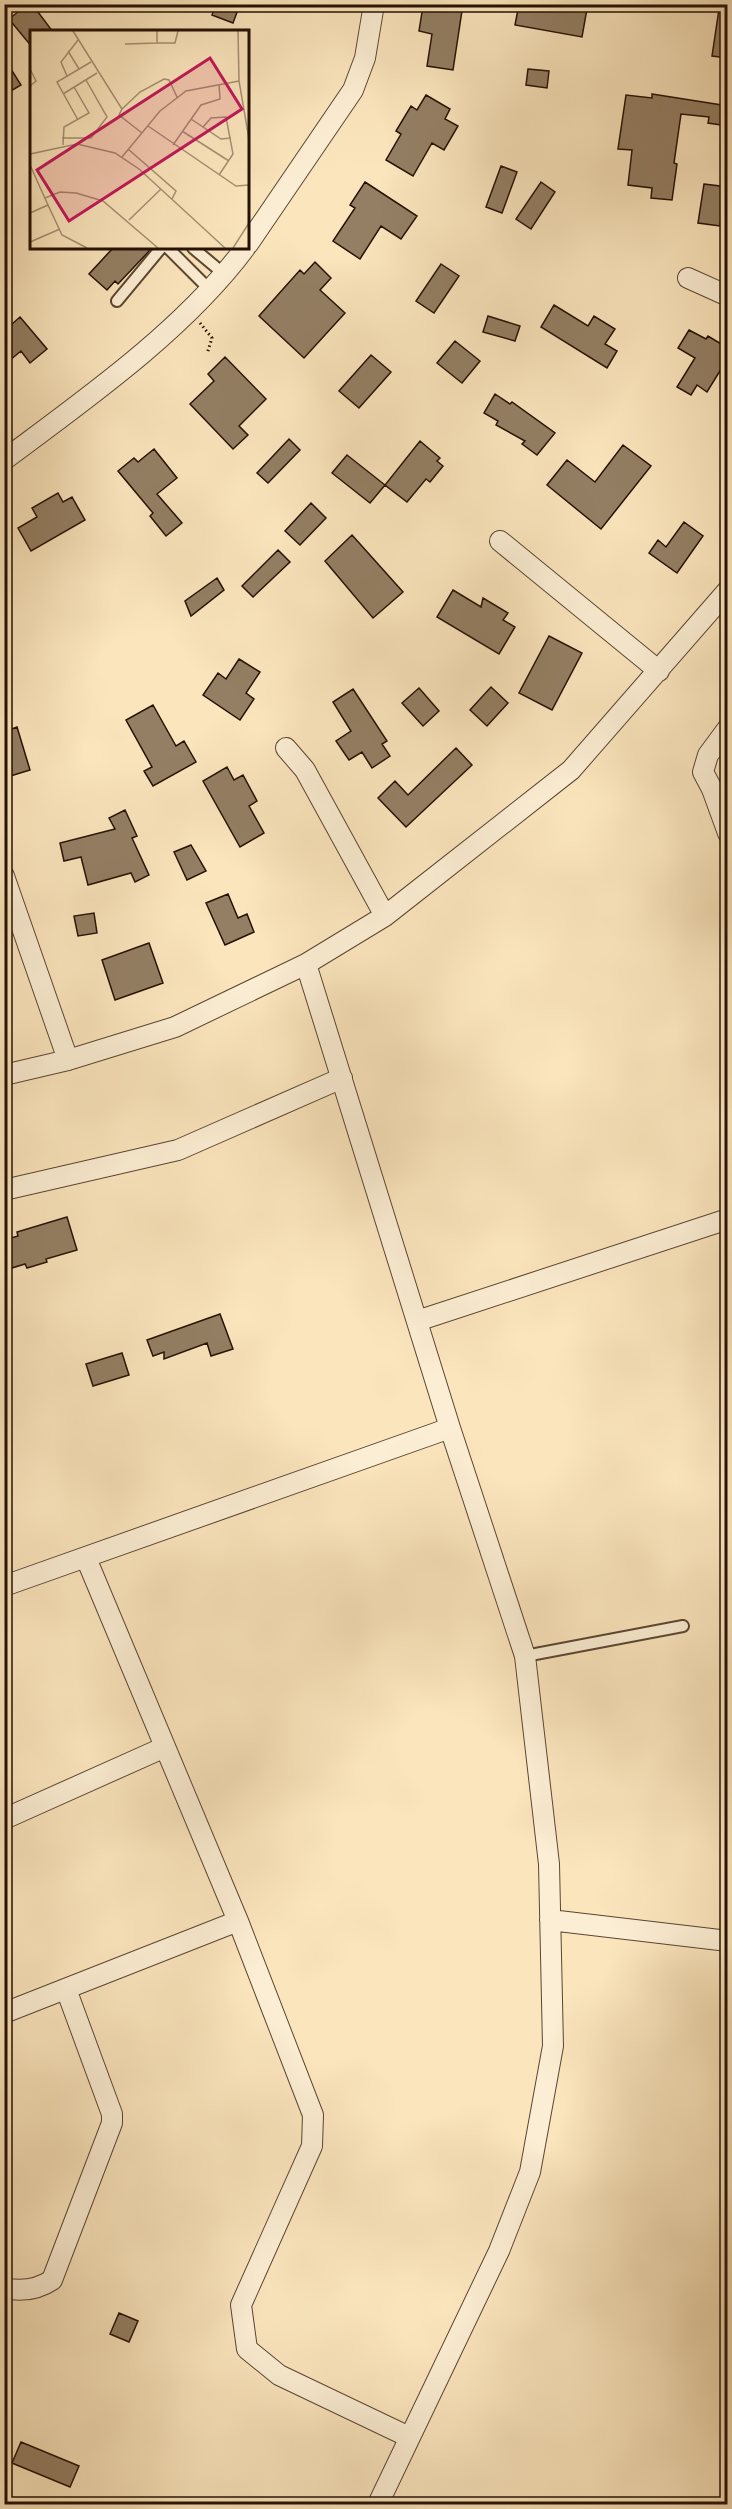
<svg xmlns="http://www.w3.org/2000/svg" width="732" height="2509" font-family="'Sorts Mill Goudy',serif">
	<rect width="100%" height="100%" fill="#fbe5bd"/>
	<filter id="stains"><feTurbulence type="fractalNoise" baseFrequency=".00333" numOctaves="4"/><feColorMatrix values="0 0 0 0 .2 0 0 0 0 .09 0 0 0 0 .02 0 0 0 .5 -.17"/></filter>
	<radialGradient id="worn" r=".72"><stop offset=".6" stop-color="#630" stop-opacity="0"/><stop offset="1" stop-color="#630" stop-opacity=".3"/></radialGradient>
	<path fill="#947f64" stroke="#251103" stroke-width="1.5" d="M28 4H32L53 32H32V47L9 19Z
		M216 4H240L233 23 212 15Z
		M431 4H463L453 70 427 66 432 34 419 31 423 6 431 7Z
		M519 4H568L567 6 587 9 582 37 515 25Z
		M719 9 728 10V58L712 56Z
		M4 58 21 85 4 95Z
		M528 69 549 71 547 88 526 85Z
		M652 94 728 106V126L708 123 709 117 681 114 674 163 677 164 672 200 651 198 652 188 628 185 632 150 618 149 626 95 652 98Z
		M426 95 450 109 445 119 458 126 444 150 432 143 413 176 386 160 401 134 396 131 411 106 417 110Z
		M501 166 517 172 502 213 486 207Z
		M365 182 417 216 401 239 381 226 360 259 333 241 355 208 350 205Z
		M541 182 555 192 531 229 516 219Z
		M704 184 728 187V218L721 217 720 226 698 223Z
		M113 248H152L118 284 115 281 107 290 89 274Z
		M315 262 331 278 320 290 345 313 304 358 259 316 300 270 304 274Z
		M441 264 459 276 434 313 416 301Z
		M554 305 588 326 594 316 615 329 605 344 617 351 607 368 541 327Z
		M488 316 520 326 515 341 483 332Z
		M20 317 47 349 30 363 21 351 4 365V331Z
		M689 330 706 339 708 336 728 348V358L707 392 697 385 691 395 677 387 695 358 678 348Z
		M455 341 480 361 462 383 437 363Z
		M371 355 391 372 359 408 339 391Z
		M225 357 266 399 239 426 248 435 233 449 190 404 214 381 208 374Z
		M495 394 510 404 512 402 555 433 537 455 522 444 525 441 496 425 498 421 484 413Z
		M289 439 300 450 268 483 257 473Z
		M420 441 440 458 437 461 443 466 430 482 426 479 407 502 385 485Z
		M623 445 651 466 601 529 547 485 567 460 595 482Z
		M154 449 177 478 157 494 182 523 166 536 150 516 153 513 118 471 134 458 138 462Z
		M347 455 385 485 370 503 332 473Z
		M58 493 63 502 72 497 85 520 31 551 18 528 37 517 32 508Z
		M311 503 326 518 300 545 285 531Z
		M684 522 703 536 677 573 649 553 658 540 666 547Z
		M352 535 403 592 373 618 325 561Z
		M278 550 290 562 253 597 242 586Z
		M217 578 224 590 191 616 185 601Z
		M453 590 481 607 483 598 508 613 503 620 515 627 499 654 437 617Z
		M549 636 582 653 552 710 519 693Z
		M239 659 260 672 246 693 254 699 240 720 203 695 218 673 226 679Z
		M491 687 508 703 487 726 470 710Z
		M419 688 439 711 423 726 402 703Z
		M353 689 387 741 382 744 390 756 372 768 362 752 349 760 336 741 351 731 333 702Z
		M153 705 176 746 184 741 196 762 153 786 144 771 152 767 126 720Z
		M17 727 30 770 4 778V751L9 750 4 732Z
		M456 748 472 765 406 827 378 798 395 781 408 795Z
		M227 767 234 780 243 775 257 801 249 806 264 833 240 847 203 781Z
		M125 810 137 836 132 838 149 875 135 882 131 873 88 885 81 857 64 861 60 843 115 829 109 818Z
		M191 845 206 871 187 880 174 852Z
		M228 894 238 918 247 914 254 932 225 945 206 903Z
		M94 913 97 933 78 936 74 916Z
		M149 943 163 983 115 1000 102 960Z
		M67 1217 77 1250 46 1259 47 1262 27 1268 25 1264 12 1268 4 1240 18 1236 17 1232Z
		M220 1314 233 1349 211 1356 207 1343 164 1359V1352L153 1356 147 1340Z
		M122 1353 129 1375 93 1386 86 1364Z
		M119 2313 138 2321 129 2342 110 2334Z
		M21 2442 79 2466 70 2487 12 2463Z"/>
	<g fill="none" stroke-linecap="round" stroke-linejoin="round">
		<defs>
			<path id="service" d="M168 248 209 289
				M193 248 224 274
				M117 301 161 248
				M525 1656 683 1626"/>
			<path id="minor" d="M248 244 353 90 365 58 374 4
				M688 278 728 296
				M4 460C86 399 184 330 245 248
				M500 541 659 671
				M728 728 708 755 703 772 712 789 728 833
				M286 748 305 770 385 916
				M4 876 68 1060
				M306 964 450 1428 525 1656 549 1864 553 2046 530 2172 499 2251 378 2504
				M4 1075 68 1060 175 1027 306 964 385 916 571 770 728 590
				M4 1190 178 1150 342 1078
				M417 1321 728 1219
				M86 1558 238 1921 313 2115 312 2146 241 2305 247 2349 279 2375 409 2437
				M4 1586 450 1428
				M4 1819 165 1747
				M550 1920 728 1941
				M4 2013 238 1921
				M4 2288C22 2292 37 2290 52 2280L112 2123V2114L66 1989"/>
		</defs>
		<use href="#service" stroke="#5a4632" stroke-width="14"/>
		<use href="#minor" stroke="#5a4632" stroke-width="22"/>
		<path stroke="#251103" stroke-width="3" stroke-dasharray="1.5 3" stroke-linecap="butt" d="M200 323 212 338 207 354"/>
		<use href="#service" stroke="#fceed4" stroke-width="10"/>
		<use href="#minor" stroke="#fceed4" stroke-width="20"/>
	</g>
	<g transform="translate(30 30)">
		<rect width="219" height="219" fill="#fbe5bd"/>
		<path fill="none" stroke="#a59073" stroke-width="1.5" d="M43 1 92 79 89 85 112 103M208 1 209 51 219 109M127 13H145L148 1M95 14 127 13V1M38 21 49 39M0 39 6 51 0 56M37 46 31 32 48 10M33 64 67 43M92 79 110 62 134 49 139 50 147 67M161 89 191 109 201 108M48 90 27 52 61 32M118 96 206 156 219 155M173 97 181 88 196 87 203 124 189 145M152 101 199 131M32 108H61L77 87 56 50M33 115 34 97 59 83 44 57M143 115 171 75 190 69 189 54M98 119 146 161 142 169M0 124 47 114 85 123 109 139 195 218M92 127 130 81 156 61 209 51M0 135 18 175 0 183M15 168 30 162 46 163 73 171 128 218M18 175 32 205 57 218M99 190 131 159M0 212 30 199M203 218 219 193"/>
		<path fill="#c2185b" fill-opacity="0.15" stroke="#c2185b" stroke-width="3" d="M180 28 212 79 39 191 7 140Z"/>
		<rect width="219" height="219" fill="none" stroke="#251103" stroke-width="3"/>
	</g>
	<rect width="732" height="2509" fill="none" stroke="#fbe5bd" stroke-width="24"/>
	<rect x="6" y="6" width="720" height="2497" fill="none" stroke="#251103" stroke-width="3"/>
	<rect x="12" y="12" width="708" height="2485" fill="none" stroke="#251103" stroke-width="1.5"/>
	<rect width="100%" height="100%" filter="url(#stains)"/>
	<rect width="100%" height="100%" fill="url(#worn)"/>
</svg>
